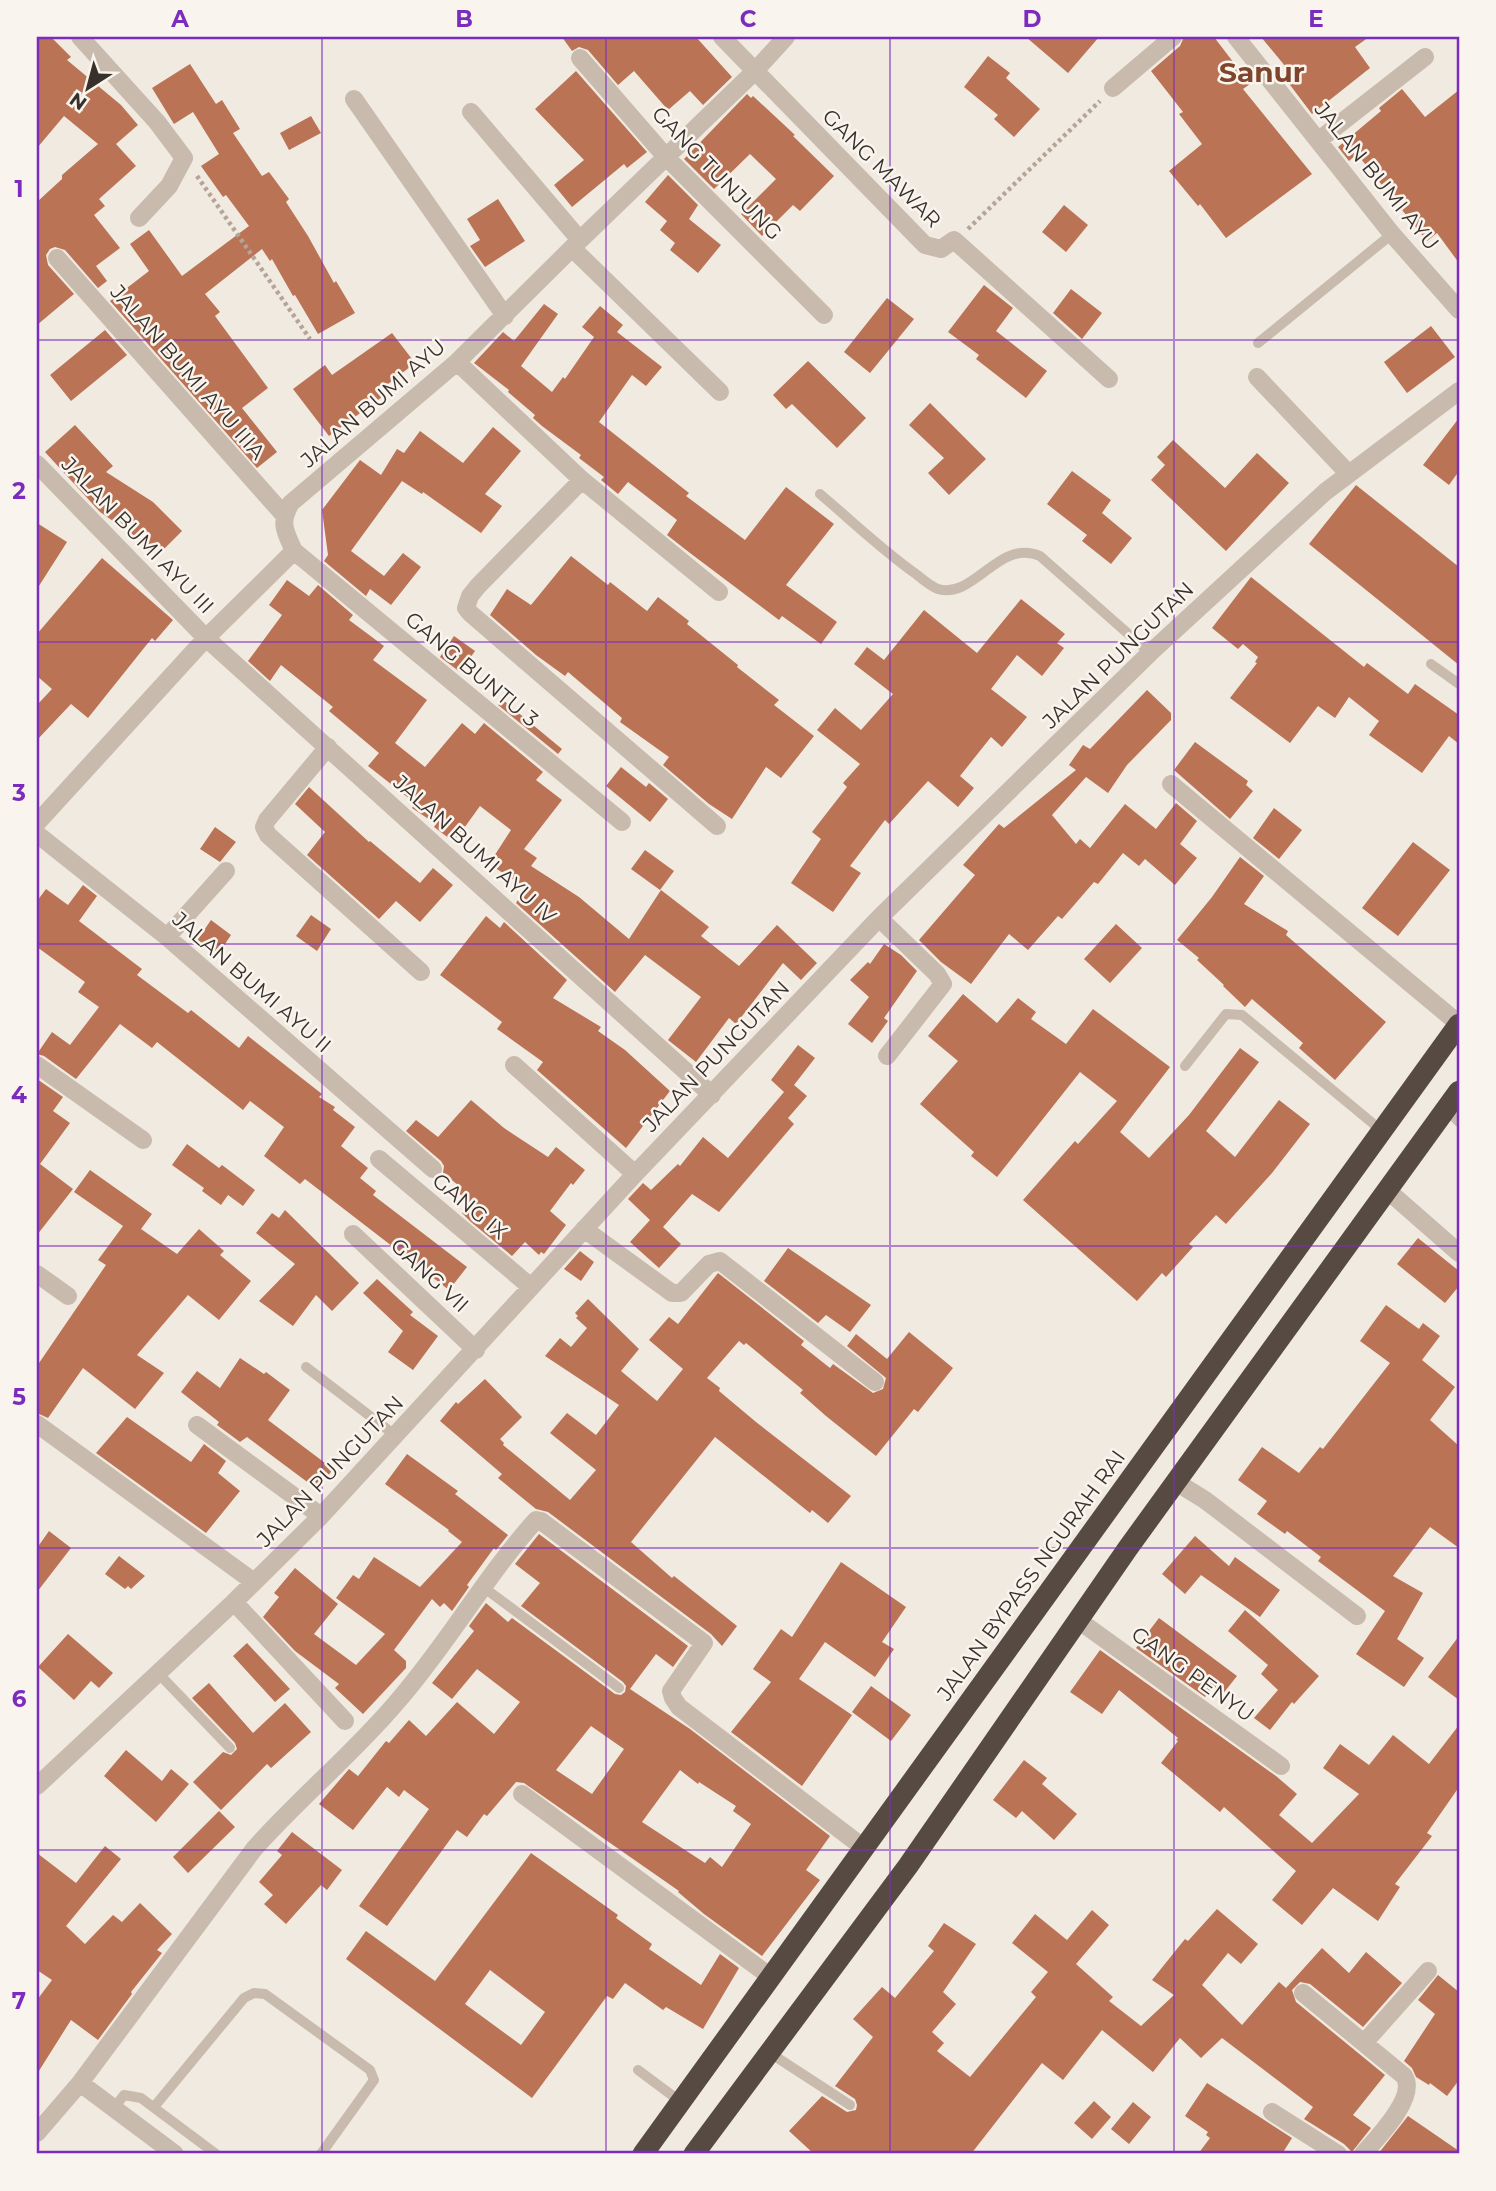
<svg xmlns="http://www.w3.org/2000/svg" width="1496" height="2191" font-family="Montserrat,sans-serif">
	<rect width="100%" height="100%" fill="#f1eae1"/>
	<path fill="#ba7355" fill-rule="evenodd" d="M37 37H51L71 57 67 60 121 105 138 125 116 144 136 166 99 199 105 206 94 215 120 248 96 266 107 281 98 288 65 250 55 247 50 249 46 255 48 265 74 294 37 325V202L62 179V175L98 144 64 116 37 148Z
		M562 37H696L732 77 703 105 690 91 668 110 634 71 618 85 588 50 579 47 572 51Z
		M1026 37H1099L1068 73Z
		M1184 37H1214L1250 84 1243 89 1312 174 1226 238 1200 204 1198 206 1169 171 1202 144 1179 114 1183 112 1151 71 1180 46Z
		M1261 37H1369L1355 47 1370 68 1312 114 1284 77 1290 72Z
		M988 56 1010 73 1006 78 1040 109 1014 137 994 119 998 115 964 87Z
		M190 64 216 104 222 100 240 129 233 133 262 176 269 172 289 199 286 202 308 236 334 283 336 281 355 313 318 334 295 295 293 296 272 259 270 261 262 249 205 294 220 312 215 316 268 388 242 408 277 452 257 468 110 301 149 271 130 244 149 230 182 276 249 226 226 195 223 197 201 166 219 154 193 112 174 124 152 88Z
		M576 71 647 152 627 168 624 164 572 207 554 185 584 160 535 109Z
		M1402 89 1425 117 1459 90V263L1437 233 1427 241 1357 154 1349 161 1338 147 1381 111 1379 108Z
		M747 94 751 98 753 96 795 135 793 136 834 176 800 211 793 205 762 236 741 214 776 179 750 154 714 189 684 159Z
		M311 116 321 133 289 150 280 133Z
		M668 175 698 205 689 219 721 245 698 273 670 250 675 243 660 230 667 221 645 202Z
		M498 199 525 241 485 267 470 246 480 240 467 219Z
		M1064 205 1088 225 1066 252 1042 232Z
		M984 285 1013 308 996 331 1047 371 1026 398 976 359 979 355 948 332Z
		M1071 289 1102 313 1082 339 1053 313Z
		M887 298 914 319 870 373 844 352Z
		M544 304 558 314 521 366 552 392 563 377 565 379 594 337 582 327 600 306 623 325 617 332 662 367 646 386 632 375 599 422 689 493 686 496 745 540 786 487 834 524 786 585 837 622 821 644 782 616 779 620 690 553 667 535 677 520 628 482 618 494 601 480 604 477 579 458 581 455 542 426 533 418 535 415 508 392 509 390 474 363 503 332 514 341Z
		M1431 326 1455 357 1407 393 1384 362Z
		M105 330 127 355 71 401 50 375Z
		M392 333 415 363 379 391 382 397 329 436 293 389 325 365 332 375Z
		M808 361 866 418 837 448 792 404 786 409 773 395Z
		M930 403 986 459 949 495 928 473 944 458 909 425Z
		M1459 418V471L1449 485 1423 465Z
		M75 425 113 466 106 472 153 502 182 531 156 557 136 537 100 512 45 452Z
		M493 427 521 451 485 494 502 506 481 533 423 492 422 494 402 481 351 551 384 576 403 553 421 567 391 605 370 589 366 596 324 561 328 555 322 510 360 460 381 475 397 449 404 453 420 431 463 463Z
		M1173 440 1225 488 1257 453 1289 483 1226 551 1151 480 1165 465 1157 457Z
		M1072 471 1111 500 1102 513 1132 538 1111 564 1082 541 1087 535 1047 504Z
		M1356 485 1459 567V665L1309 544Z
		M37 523 67 542 37 589Z
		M571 556 608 585 610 582 647 611 658 597 689 621 687 624 738 665 737 667 779 700 774 705 814 736 781 778 766 767 732 819 709 804 663 765 669 757 620 722 622 718 568 672 565 676 536 655 490 615 507 589 531 605Z
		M102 558 173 620 155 641 152 638 88 718 71 704 37 740V705L52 689 37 676V634Z
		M1251 577 1364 667 1367 663 1408 694 1415 684 1459 715V744L1449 736 1422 773 1369 735 1379 721 1349 697 1335 718 1318 706 1290 743 1230 698 1257 663 1255 662 1258 657 1243 644 1238 649 1212 628Z
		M287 580 309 596 318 585 353 615 349 620 384 646 373 660 427 700 395 743 425 767 462 723 475 734 484 723 543 772 536 780 562 800 524 849 537 858 531 866 579 897 629 939 661 890 709 927 701 936 739 966 777 925 817 963 801 980 783 963 736 1024 729 1018 696 1062 668 1040 701 997 645 955 615 992 516 903 526 888 489 864 511 830 480 806 454 842 434 827 436 824 412 808 415 803 368 766 379 753 329 711 333 707 281 665 270 681 248 661 282 615 269 605Z
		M1021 599 1065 634 1057 643 1064 648 1042 676 1017 655 991 689 1027 717 1002 747 991 737 960 776 974 788 958 807 928 781 889 824 885 820 850 866 861 873 833 912 791 883 821 839 812 832 847 787 843 783 860 764 817 730 835 708 861 730 893 694 854 664 867 647 884 660 924 610 977 653Z
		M454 636 475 651 460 672 440 657Z
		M1147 690 1171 713V720L1127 765 1108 793 1086 777 1052 815 1076 844 1080 839 1090 848 1125 804 1156 829 1176 803 1197 821 1180 844 1197 858 1175 885 1145 859 1139 866 1123 853 1098 884 1094 882 1062 919 1058 916 1028 950 1009 934 971 984 941 962 919 940 975 875 963 865 999 824 1004 828 1076 770 1069 765 1083 745 1090 749Z
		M503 700 562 749 558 754 498 705Z
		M1195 742 1248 781 1246 785 1253 791 1230 819 1174 770Z
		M621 767 646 787 649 783 668 799 650 822 606 786Z
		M309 787 369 842 370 841 420 883 433 868 453 885 420 922 396 901 379 919 307 855 325 832 295 804Z
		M1274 808 1302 830 1279 859 1253 838Z
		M215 827 236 842 220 862 200 849Z
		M1413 842 1450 870 1398 936 1362 908Z
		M645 850 674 871 660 890 631 869Z
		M1240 857 1264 876 1244 904 1288 931 1286 935 1386 1022 1335 1080 1299 1048 1303 1043 1252 999 1245 1007 1223 986 1224 985 1197 960 1199 958 1177 940 1212 897Z
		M83 885 97 896 79 921 142 969 137 975 188 1013 191 1010 239 1048 248 1036 322 1094 319 1097 335 1107 333 1110 355 1127 341 1146 368 1168 360 1178 376 1191 373 1195 467 1267 449 1290 305 1179 300 1184 264 1156 284 1127 250 1101 243 1110 157 1042 152 1048 120 1024 76 1079 44 1056 37 1054 52 1032 70 1045 99 1007 78 992 85 982 37 947V901L46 889 68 905Z
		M311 915 331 929 317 951 296 936Z
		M486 916 500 928 504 922 567 980 553 998 601 1027 598 1031 625 1050 670 1091 626 1148 537 1070 543 1062 497 1029 502 1022 440 975Z
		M211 920 231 935 217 956 196 942Z
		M1116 924 1142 948 1110 983 1084 959Z
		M884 944 901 955 917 971 884 1018 888 1021 872 1043 848 1024 869 997 850 980 868 962 870 964Z
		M963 994 997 1023 1018 998 1036 1012 1031 1019 1066 1044 1093 1009 1170 1067 1120 1132 1149 1158 1189 1115 1240 1048 1259 1062 1206 1131 1235 1157 1279 1100 1310 1124 1272 1173 1226 1224 1216 1215 1189 1244 1193 1247 1166 1277 1162 1273 1137 1301 1023 1200 1075 1141 1078 1144 1117 1101 1080 1072 997 1177 971 1156 974 1152 920 1104 958 1061 928 1036Z
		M798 1045 815 1058 794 1085 807 1096 788 1118 794 1124 719 1212 692 1194 663 1227 681 1244 659 1268 630 1242 650 1220 628 1199 643 1183 651 1190 678 1164 680 1166 703 1137 728 1158 784 1092 771 1080Z
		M37 1079 63 1097 53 1111 70 1123 40 1164 73 1189 37 1235Z
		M471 1100 504 1128 548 1157 556 1147 585 1170 573 1185 571 1183 550 1211 566 1225 544 1254 541 1252 539 1255 525 1242 512 1256 471 1222 462 1213 471 1204 454 1189 458 1185 443 1173 444 1166 441 1161 406 1131 416 1120 438 1137Z
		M187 1144 219 1168 222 1165 255 1190 243 1206 228 1195 221 1205 202 1191 204 1188 172 1165Z
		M90 1170 152 1214 141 1229 177 1254 199 1229 224 1251 220 1255 251 1281 219 1320 188 1295 137 1355 164 1373 135 1409 83 1368 48 1418 37 1413V1366L106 1265 98 1260 123 1226 74 1192Z
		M285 1210 359 1283 332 1311 316 1295 293 1326 259 1301 295 1264 256 1233 272 1213 279 1218Z
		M1418 1238 1459 1271V1286L1445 1303 1397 1264Z
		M788 1248 871 1305 850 1332 826 1315 818 1323 764 1281Z
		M580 1251 594 1262 581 1281 564 1269Z
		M718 1273 804 1341 801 1345 830 1368 833 1364 873 1393 883 1389 886 1378 847 1346 856 1334 887 1359 909 1332 953 1368 918 1412 914 1409 876 1456 826 1416 800 1393 803 1390 746 1343 744 1345 739 1341 707 1378 720 1388 719 1391 756 1422 851 1496 828 1523 812 1510 810 1513 715 1437 631 1542 672 1578 674 1576 737 1626 722 1646 711 1634 548 1512 536 1509 498 1478 502 1474 440 1421 456 1402 458 1404 485 1379 522 1417 500 1439 504 1443 503 1445 570 1500 596 1470 550 1433 567 1413 596 1435 619 1405 545 1356 560 1338 571 1347 587 1328 576 1318 578 1316 575 1313 588 1299 639 1349 621 1371 657 1401 683 1369 649 1340 669 1317 678 1324Z
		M377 1279 413 1312 410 1315 438 1336 413 1370 388 1352 403 1331 363 1293Z
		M1386 1305 1419 1329 1423 1323 1440 1336 1422 1360 1455 1387 1430 1420 1459 1446V1548L1430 1527 1393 1576 1423 1593 1397 1639 1424 1658 1404 1687 1356 1654 1385 1611 1318 1561 1321 1557 1287 1531 1285 1534 1257 1514 1267 1501 1238 1480 1262 1447 1299 1473 1320 1447 1323 1449 1390 1363 1360 1341Z
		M240 1358 264 1374 266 1372 290 1390 268 1420 333 1469 318 1490 247 1437 240 1442 217 1425 219 1422 181 1392 197 1371 220 1388Z
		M127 1417 191 1462 204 1444 226 1461 218 1473 240 1491 206 1533 96 1453Z
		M407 1454 458 1491 455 1494 508 1535 496 1550 494 1548 467 1585 469 1587 452 1611 444 1603 440 1607 432 1599 394 1650 406 1661V1668L363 1714 335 1688 339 1684 295 1651 263 1617 279 1597 274 1593 295 1568 338 1604 314 1634 356 1665 385 1634 336 1598 353 1575 359 1579 374 1557 420 1587 462 1542 448 1531 449 1530 385 1484Z
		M49 1531 71 1548 37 1592V1548Z
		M539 1534 688 1646 673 1667 656 1654 630 1689 690 1729 830 1836 806 1870 820 1880 762 1956 704 1914 678 1892 679 1891 524 1783 516 1782 487 1816 484 1814 467 1837 457 1830 387 1926 359 1906 429 1809 404 1790 399 1797 387 1787 353 1830 319 1804 349 1769 358 1776 386 1741 389 1743 409 1720 426 1736 457 1702 494 1734 520 1702 477 1669 452 1699 432 1683 474 1631 469 1626 486 1603 508 1622 512 1618 615 1694 621 1695 625 1692 626 1686 623 1682 521 1606 540 1583 515 1564ZM591 1726 624 1749 592 1794 556 1770ZM680 1770 698 1784 699 1782 736 1806 733 1811 751 1824 722 1867 710 1857 705 1863 642 1822Z
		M1195 1536 1229 1566 1235 1557 1280 1590 1260 1617 1201 1575 1185 1594 1162 1574Z
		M119 1556 145 1576 131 1589 128 1586 125 1589 105 1574Z
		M841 1562 906 1607 882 1642 894 1649 875 1677 825 1642 799 1679 852 1715 802 1786 731 1732 771 1682 753 1669 781 1629 792 1637Z
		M1245 1610 1319 1676 1294 1704 1292 1702 1270 1730 1254 1718 1278 1690 1261 1674 1268 1665 1228 1631Z
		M1159 1618 1237 1676 1222 1695 1212 1688 1205 1697 1136 1648Z
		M68 1634 113 1673 99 1688 91 1681 74 1700 38 1667Z
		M1459 1636V1700L1428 1677Z
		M247 1643 290 1689 275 1702 233 1656Z
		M1100 1650 1276 1776 1297 1794 1279 1815 1312 1843 1359 1794 1323 1768 1340 1744 1369 1765 1393 1735 1429 1764 1459 1725V1787L1427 1833 1432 1836 1395 1884 1400 1887 1378 1921 1333 1888 1302 1925 1272 1900 1296 1871 1224 1807 1220 1812 1161 1763 1178 1741 1176 1740 1178 1738 1119 1690 1102 1714 1070 1692Z
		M209 1683 253 1733 285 1703 311 1732 271 1768 267 1764 221 1810 193 1782 223 1752 231 1755 237 1749 235 1743 192 1698Z
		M871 1686 911 1715 891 1741 852 1712Z
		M126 1750 162 1781 171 1769 189 1784 156 1822 104 1776Z
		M1024 1760 1047 1778 1042 1784 1077 1814 1054 1840 1022 1811 1016 1818 993 1800Z
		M219 1811 235 1827 188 1873 173 1857Z
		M292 1832 342 1870 327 1890 321 1885 286 1924 264 1904 273 1895 259 1882 282 1855 277 1851Z
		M105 1846 121 1859 66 1926 85 1944 113 1915 122 1922 140 1903 172 1934 157 1950 162 1953 131 1992 132 1994 98 2040 71 2020 37 2074V2000L52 1980 37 1970V1853L76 1883Z
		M531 1853 618 1915 616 1918 652 1944 649 1949 701 1985 720 1954 739 1968 703 2029 666 2007 663 2010 625 1983 613 1999 607 1996 532 2098 346 1959 366 1931 435 1981ZM490 1970 545 2012 521 2045 465 2004Z
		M1217 1909 1258 1944 1241 1964 1228 1953 1202 1985 1242 2025 1279 1982 1286 1988 1322 1948 1349 1973 1366 1952 1402 1983 1363 2027 1310 1984 1300 1982 1292 1990 1296 2002 1385 2075 1353 2115 1371 2128 1352 2152 1344 2144 1304 2119 1313 2107 1222 2038 1201 2058 1180 2038 1153 2072 1102 2030 1063 2080 1042 2063 971 2154H814L789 2131 822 2096 847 2112 856 2110 857 2105 855 2099 835 2086 873 2037 853 2019 882 1987 895 1998 934 1951 928 1946 944 1923 976 1944 943 1992 956 2004 932 2032 944 2043 937 2051 970 2077 1036 1997 1031 1992 1048 1972 1012 1943 1035 1914 1067 1940 1092 1910 1109 1925 1076 1964 1113 1997 1109 2001 1141 2026 1174 1995 1152 1980 1185 1939 1188 1941Z
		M1438 1975 1459 1992V2080L1447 2096 1430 2083 1429 2085 1416 2077 1412 2068 1404 2061 1435 2014 1418 2000Z
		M1207 2083 1292 2138 1282 2154H1198L1210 2138 1206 2135 1208 2132 1185 2116Z
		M1094 2101 1111 2117 1092 2139 1074 2123Z
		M1133 2102 1151 2117 1129 2144 1111 2129Z
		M1408 2116 1459 2151V2154H1378Z"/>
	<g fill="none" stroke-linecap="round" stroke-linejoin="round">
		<path stroke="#b4a598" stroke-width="4.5" stroke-dasharray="3.5 3.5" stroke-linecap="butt" d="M197 176 310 339
			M968 229 1100 101"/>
		<path stroke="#c8bbad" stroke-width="10" d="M1258 343 1392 234
			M820 494C852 521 882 550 916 574 922 579 930 586 938 589 974 600 999 538 1040 556L1150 653
			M1431 664 1459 684
			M1185 1066 1226 1014 1242 1015 1382 1131
			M1446 1109 1459 1122
			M306 1367 396 1436
			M483 1587 619 1688
			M158 1673 230 1748
			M770 2053 850 2105
			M638 2070 681 2102
			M154 2107 244 1998 254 1993 265 1994 370 2070 374 2080 321 2154
			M114 2108 124 2095 141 2098 216 2154"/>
		<path stroke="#c8bbad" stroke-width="18" d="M80 37 157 122 184 158 169 186 139 218
			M722 37 925 245 941 249 954 240 1109 379
			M1236 37 1392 234 1459 310
			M580 58 666 157 824 315
			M1113 88 1173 37
			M354 99 505 316
			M471 112 580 240
			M1319 140 1425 57
			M572 248 720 392
			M57 258 284 515
			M457 362 582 480 719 592
			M1257 377 1348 473
			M37 464 206 638 712 1095
			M582 480 478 586 470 596 466 608 470 613 717 826
			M294 551 622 822
			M328 747 267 820 264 827 268 835 421 972
			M1171 784 1459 1024
			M37 823 206 638 294 551C285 531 279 523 291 503L457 362 580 240 754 72 786 37
			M37 834 167 937 433 1169
			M879 918 937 974 943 984 887 1056
			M167 937 226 871
			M37 1065 143 1140
			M514 1065 635 1174
			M379 1159 531 1287
			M1387 1190 1459 1253
			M584 1229 672 1293H681L709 1264 720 1261 875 1382
			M353 1234 476 1350
			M37 1274 68 1296
			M37 1424 254 1582
			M197 1425 321 1516
			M1176 1482 1205 1500 1357 1616
			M234 1602 345 1721
			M1078 1620 1281 1766
			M37 1786 234 1602 321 1516 635 1174 879 918 1150 653 1325 492 1459 391
			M522 1794 771 1977
			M1303 1993 1404 2076C1418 2097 1377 2138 1363 2154
			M1364 2043 1428 1971
			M80 2083 175 2154
			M1272 2112 1338 2154
			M37 2133 80 2083 254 1849C299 1798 352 1755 396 1703 447 1645 484 1578 536 1520L541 1521 704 1643 671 1691 673 1698 679 1707 864 1848"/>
		<path stroke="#574a43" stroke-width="21" d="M643 2154 1459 1024
			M694 2154 908 1866 1128 1548 1459 1091"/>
	</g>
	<path fill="none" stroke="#7b2cbf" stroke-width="2" stroke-opacity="0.55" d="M322 37V2154M606 37V2154M890 37V2154M1174 37V2154M37 340H1459M37 642H1459M37 944H1459M37 1246H1459M37 1548H1459M37 1850H1459"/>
	<g text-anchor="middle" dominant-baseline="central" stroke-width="5" stroke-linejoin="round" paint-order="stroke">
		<g font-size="21" fill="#37302b" stroke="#f9f4ed">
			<text transform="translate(882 168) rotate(45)">GANG MAWAR</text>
			<text transform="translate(717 173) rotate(46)">GANG TUNJUNG</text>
			<text transform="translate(1377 176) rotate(51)">JALAN BUMI AYU</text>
			<text transform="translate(188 372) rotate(49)">JALAN BUMI AYU IIIA</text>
			<text transform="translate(373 403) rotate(-41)">JALAN BUMI AYU</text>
			<text transform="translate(138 535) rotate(46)">JALAN BUMI AYU III</text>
			<text transform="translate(1118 655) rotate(-44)">JALAN PUNGUTAN</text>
			<text transform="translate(472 669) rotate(40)">GANG BUNTU 3</text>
			<text transform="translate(475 849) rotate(42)">JALAN BUMI AYU IV</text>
			<text transform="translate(252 982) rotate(41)">JALAN BUMI AYU II</text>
			<text transform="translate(716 1056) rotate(-46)">JALAN PUNGUTAN</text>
			<text transform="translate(470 1206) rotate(40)">GANG IX</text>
			<text transform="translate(430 1275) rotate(43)">GANG VII</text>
			<text transform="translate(330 1471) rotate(-46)">JALAN PUNGUTAN</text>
			<text transform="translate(1031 1575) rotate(-54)">JALAN BYPASS NGURAH RAI</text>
			<text transform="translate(1193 1674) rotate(36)">GANG PENYU</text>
		</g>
		<g font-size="28" font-weight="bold" fill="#7f442c" stroke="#f9f4ed">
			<text x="1262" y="72">Sanur</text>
		</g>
	</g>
	<rect width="1496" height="2191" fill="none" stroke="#f9f4ed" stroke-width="77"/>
	<g transform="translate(88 88) rotate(216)" stroke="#f9f4ed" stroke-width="5" paint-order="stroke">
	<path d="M0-5L12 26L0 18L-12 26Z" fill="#37302b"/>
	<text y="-10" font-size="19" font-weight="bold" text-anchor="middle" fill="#37302b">N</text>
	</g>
	<rect x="38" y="38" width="1420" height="2114" fill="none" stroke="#7b2cbf" stroke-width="2.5"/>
	<g font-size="23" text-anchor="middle" font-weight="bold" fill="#7b2cbf">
		<text x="180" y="27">A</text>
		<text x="464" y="27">B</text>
		<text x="748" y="27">C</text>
		<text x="1032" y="27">D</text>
		<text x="1316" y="27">E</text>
		<text x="19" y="197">1</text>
		<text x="19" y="499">2</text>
		<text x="19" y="801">3</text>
		<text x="19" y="1103">4</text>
		<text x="19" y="1405">5</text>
		<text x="19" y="1707">6</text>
		<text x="19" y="2009">7</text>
	</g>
</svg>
